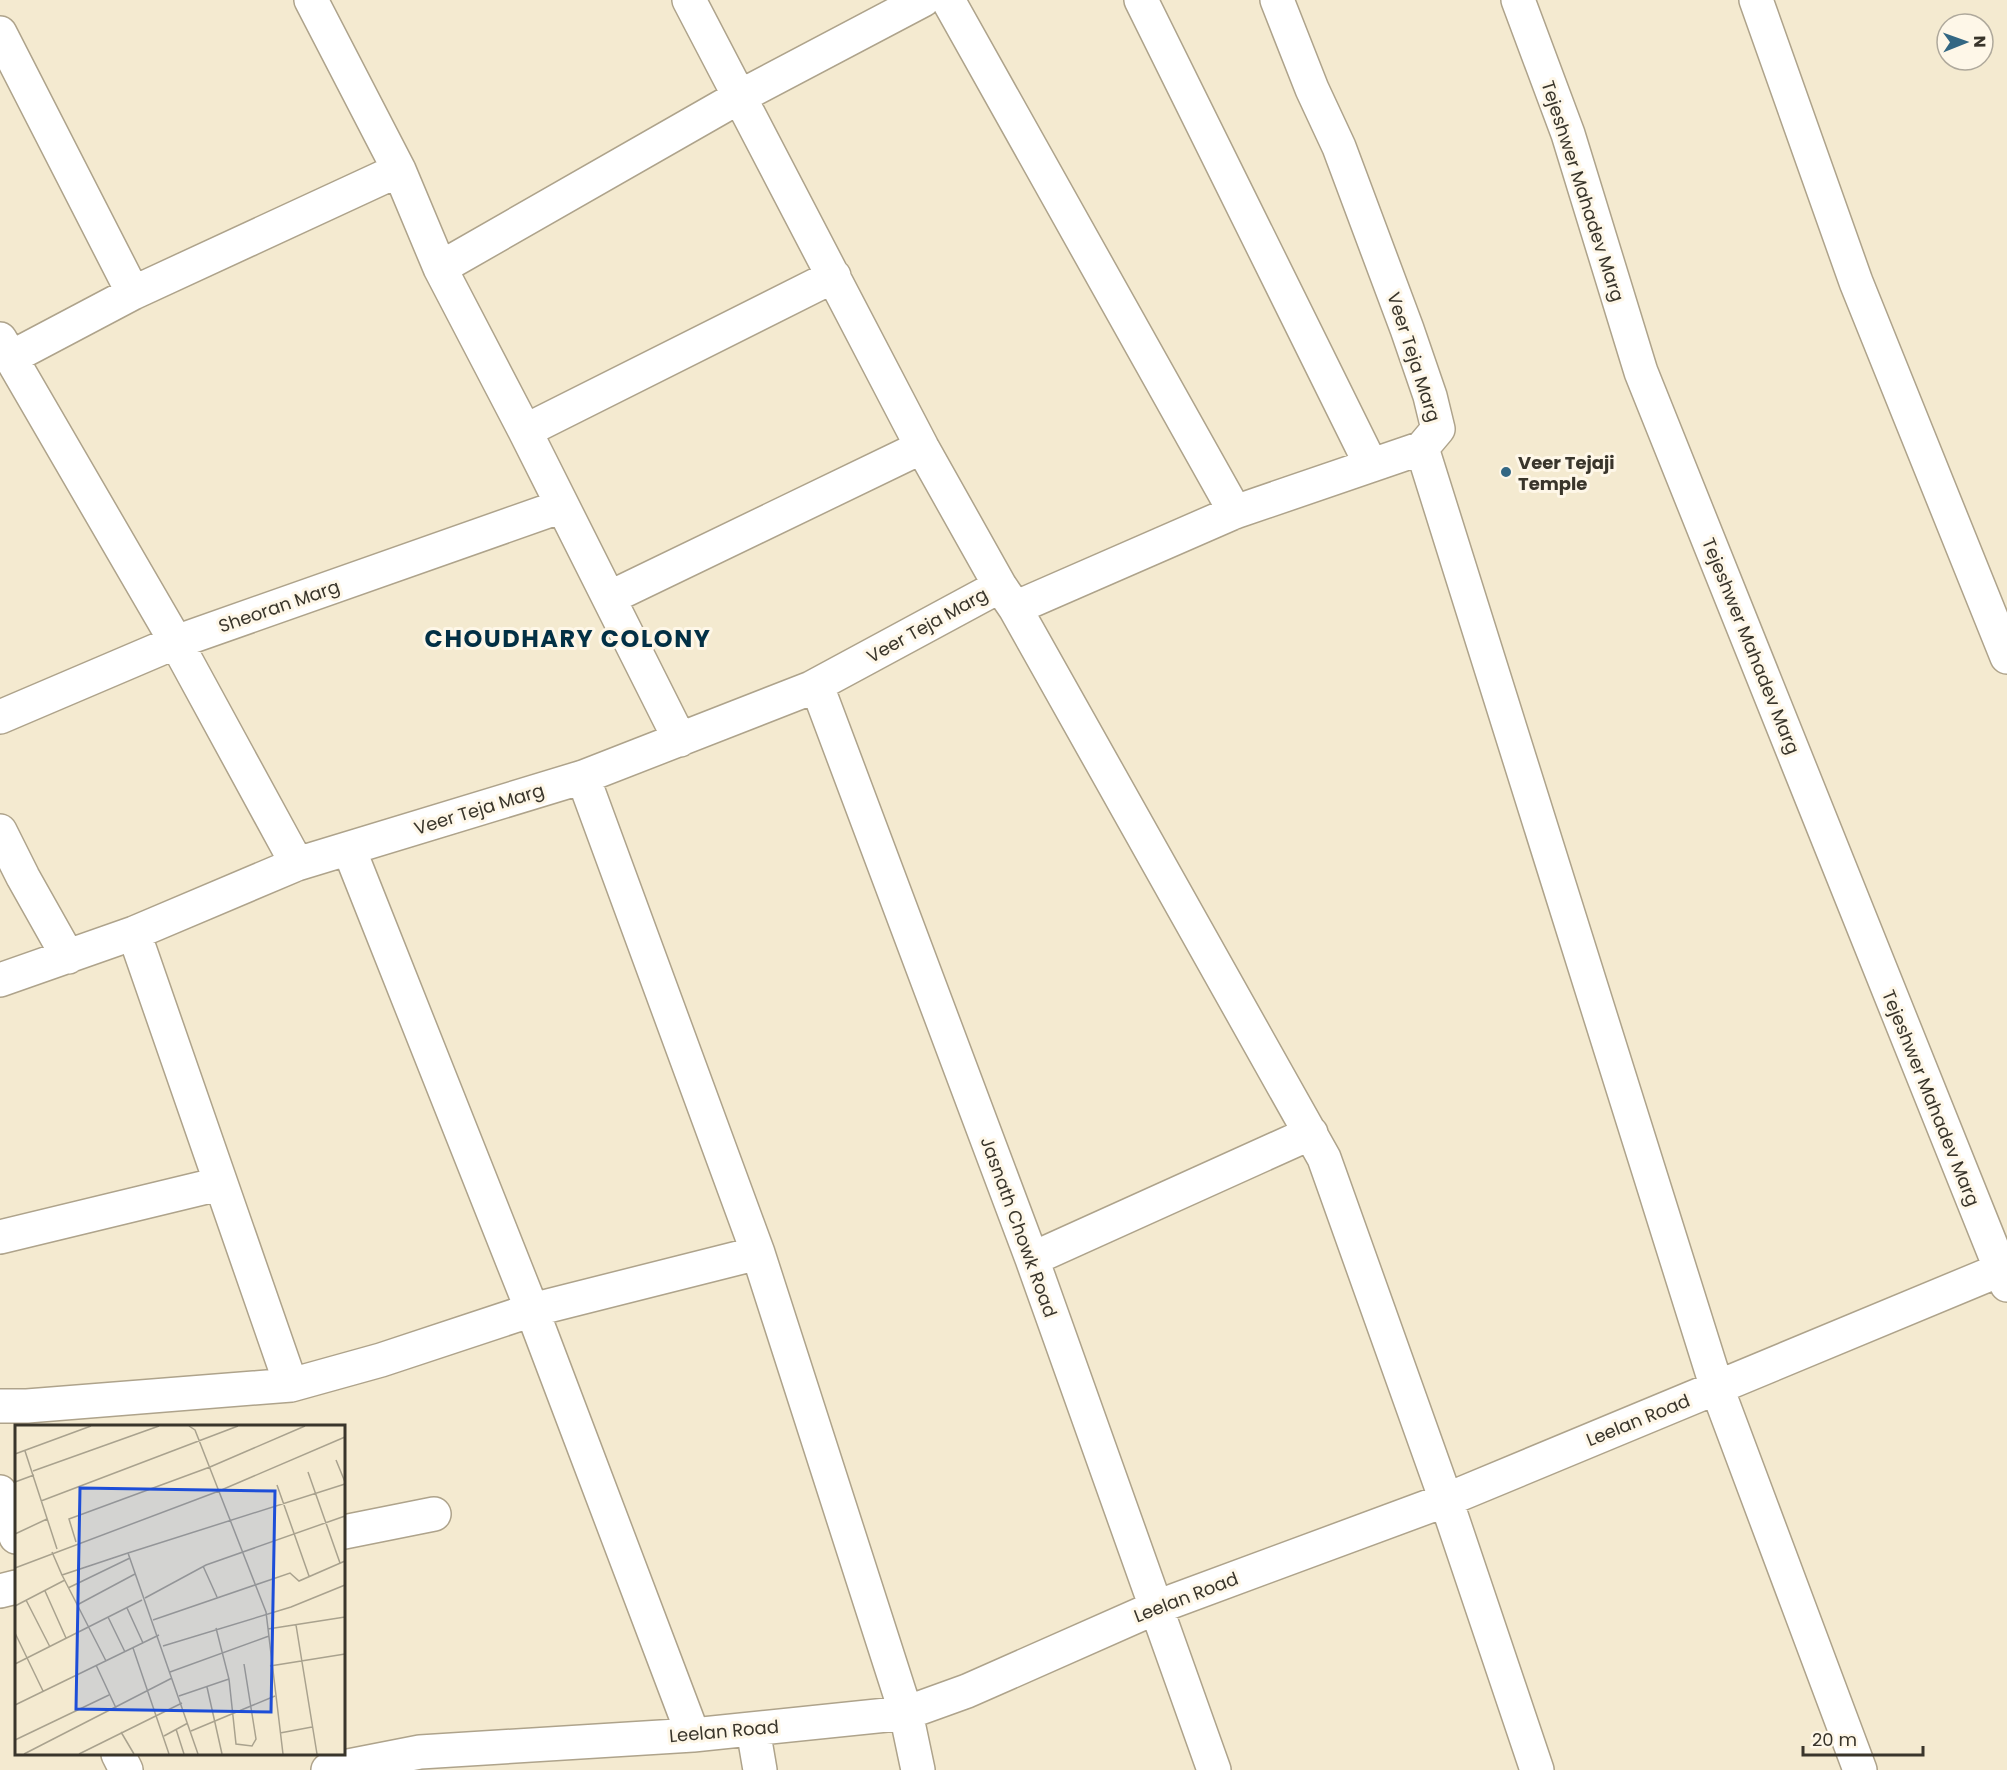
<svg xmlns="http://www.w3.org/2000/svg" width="2007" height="1770" font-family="Poppins,sans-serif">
	<rect width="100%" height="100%" fill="#f4ead0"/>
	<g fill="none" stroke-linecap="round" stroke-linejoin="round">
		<defs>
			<path id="minor" d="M311 0 399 170 440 268 525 431 680 740
				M689 0 922 447 1000 586
				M948 0 1235 512
				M1141 0 1371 465
				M1518 0 1568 134 1641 372 2007 1285
				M1756 0 1856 282 2007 657
				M0 33 133 293
				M440 268 739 97 923 0
				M0 339 176 642 297 864
				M10 358 133 293 399 170
				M525 431 834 276
				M1422 448 1717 1388 1860 1770
				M609 598 922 447
				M1015 608 1324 1158 1446 1500 1537 1770
				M817 686 1032 1259 1214 1770
				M0 717 176 642 562 506
				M583 777 758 1253 906 1713 918 1770
				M0 831 23 877 68 957
				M349 849 532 1310 693 1735
				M134 933 291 1385 381 1360 532 1310 758 1253
				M0 980 134 933 297 864 583 777 811 688 1000 586 1015 608 1235 512 1422 448 1438 429 1430 396 1407 329 1339 147 1312 89 1277 0
				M0 1237 219 1184
				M1032 1259 1311 1133
				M0 1406H27L291 1385
				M0 1492 16 1537
				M344 1532 434 1514
				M0 1591 16 1587
				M753 1729 760 1770
				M118 1754 126 1770
				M328 1770 420 1752 693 1735 906 1713 967 1691 1157 1607 1446 1500 2007 1267"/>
		</defs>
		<use href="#minor" stroke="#aea38b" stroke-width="36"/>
		<use href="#minor" stroke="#fff" stroke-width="33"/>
	</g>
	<circle fill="#336783" stroke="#fef7e8" stroke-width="2" cx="1506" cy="472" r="6"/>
	<g text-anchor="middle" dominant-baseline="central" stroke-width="6" stroke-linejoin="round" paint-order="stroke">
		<g font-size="18" fill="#39352b" stroke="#fef7e8">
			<text transform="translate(1583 191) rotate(72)">Tejeshwer Mahadev Marg</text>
			<text transform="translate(1414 357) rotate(72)">Veer Teja Marg</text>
			<text transform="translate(279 606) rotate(-19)">Sheoran Marg</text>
			<text transform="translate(927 625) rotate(-29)">Veer Teja Marg</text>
			<text transform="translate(1751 646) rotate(68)">Tejeshwer Mahadev Marg</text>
			<text transform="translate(479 809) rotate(-17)">Veer Teja Marg</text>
			<text transform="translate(1931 1098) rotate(68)">Tejeshwer Mahadev Marg</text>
			<text transform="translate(1019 1227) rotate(70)">Jasnath Chowk Road</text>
			<text transform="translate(1638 1420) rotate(-22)">Leelan Road</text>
			<text transform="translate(1186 1597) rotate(-21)">Leelan Road</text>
			<text transform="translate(724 1731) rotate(-5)">Leelan Road</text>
		</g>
		<g font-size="18" font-weight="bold" fill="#39352b" stroke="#fef7e8" text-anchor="start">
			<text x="1518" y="462">Veer Tejaji<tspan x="1518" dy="21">Temple</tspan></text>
		</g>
		<g font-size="24" font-weight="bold" letter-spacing="1.5" fill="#023045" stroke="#fef7e8">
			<text x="568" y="638">CHOUDHARY COLONY</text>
		</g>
	</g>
	<g transform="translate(15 1425)">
		<rect width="330" height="330" fill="#f4ead0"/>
		<path fill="none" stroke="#a9a28e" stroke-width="1.5" d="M174 1 180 5 251 187 268 329M10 26 42 124M0 29 76 1M321 35 330 57M18 46 144 1M293 47 325 138M0 57 19 50M262 60 294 151M26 76 223 1M0 109 32 94M61 117 54 94 195 42 290 1M37 127 47 150 113 128 183 329M113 128 330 59M188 141 202 172M0 143 204 66 330 12M47 150 91 236M53 163 115 133M30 166 51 213M130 173 191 140 330 91M11 175 35 222M62 180 120 149M0 181 50 155M112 183 128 218M93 192 110 227M138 195 275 148 284 156 330 136M281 200 302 329M253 204 330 192M0 208 28 266M148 221 276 182 330 160M118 223 154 329M0 239 127 175M81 240 101 283M255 241 330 229M155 247 254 211M214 254 221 319 237 321 241 314 229 239M192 262 207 329M164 271 214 254 201 203M0 280 144 210M161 304 169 329M176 306 260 271M106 307 119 329M265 308 297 302M149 311 173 298M0 315 94 270M9 329 157 253M64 329 167 278"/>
		<path fill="#1d4ed8" fill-opacity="0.15" stroke="#1d4ed8" stroke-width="3" d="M65 63 260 66 256 287 61 284Z"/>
		<rect width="330" height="330" fill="none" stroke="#39352b" stroke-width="3"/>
	</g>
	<g transform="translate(1965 42) rotate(89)"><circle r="28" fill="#fef7e8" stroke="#afa99c" stroke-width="1.5"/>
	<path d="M0-4.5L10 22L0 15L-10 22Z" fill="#336783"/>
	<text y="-9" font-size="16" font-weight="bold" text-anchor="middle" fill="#39352b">N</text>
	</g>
	<path d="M1803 1746v9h120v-9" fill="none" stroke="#39352b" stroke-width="3"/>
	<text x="1812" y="1746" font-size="18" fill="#39352b" stroke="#fef7e8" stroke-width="4.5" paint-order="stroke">20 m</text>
</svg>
